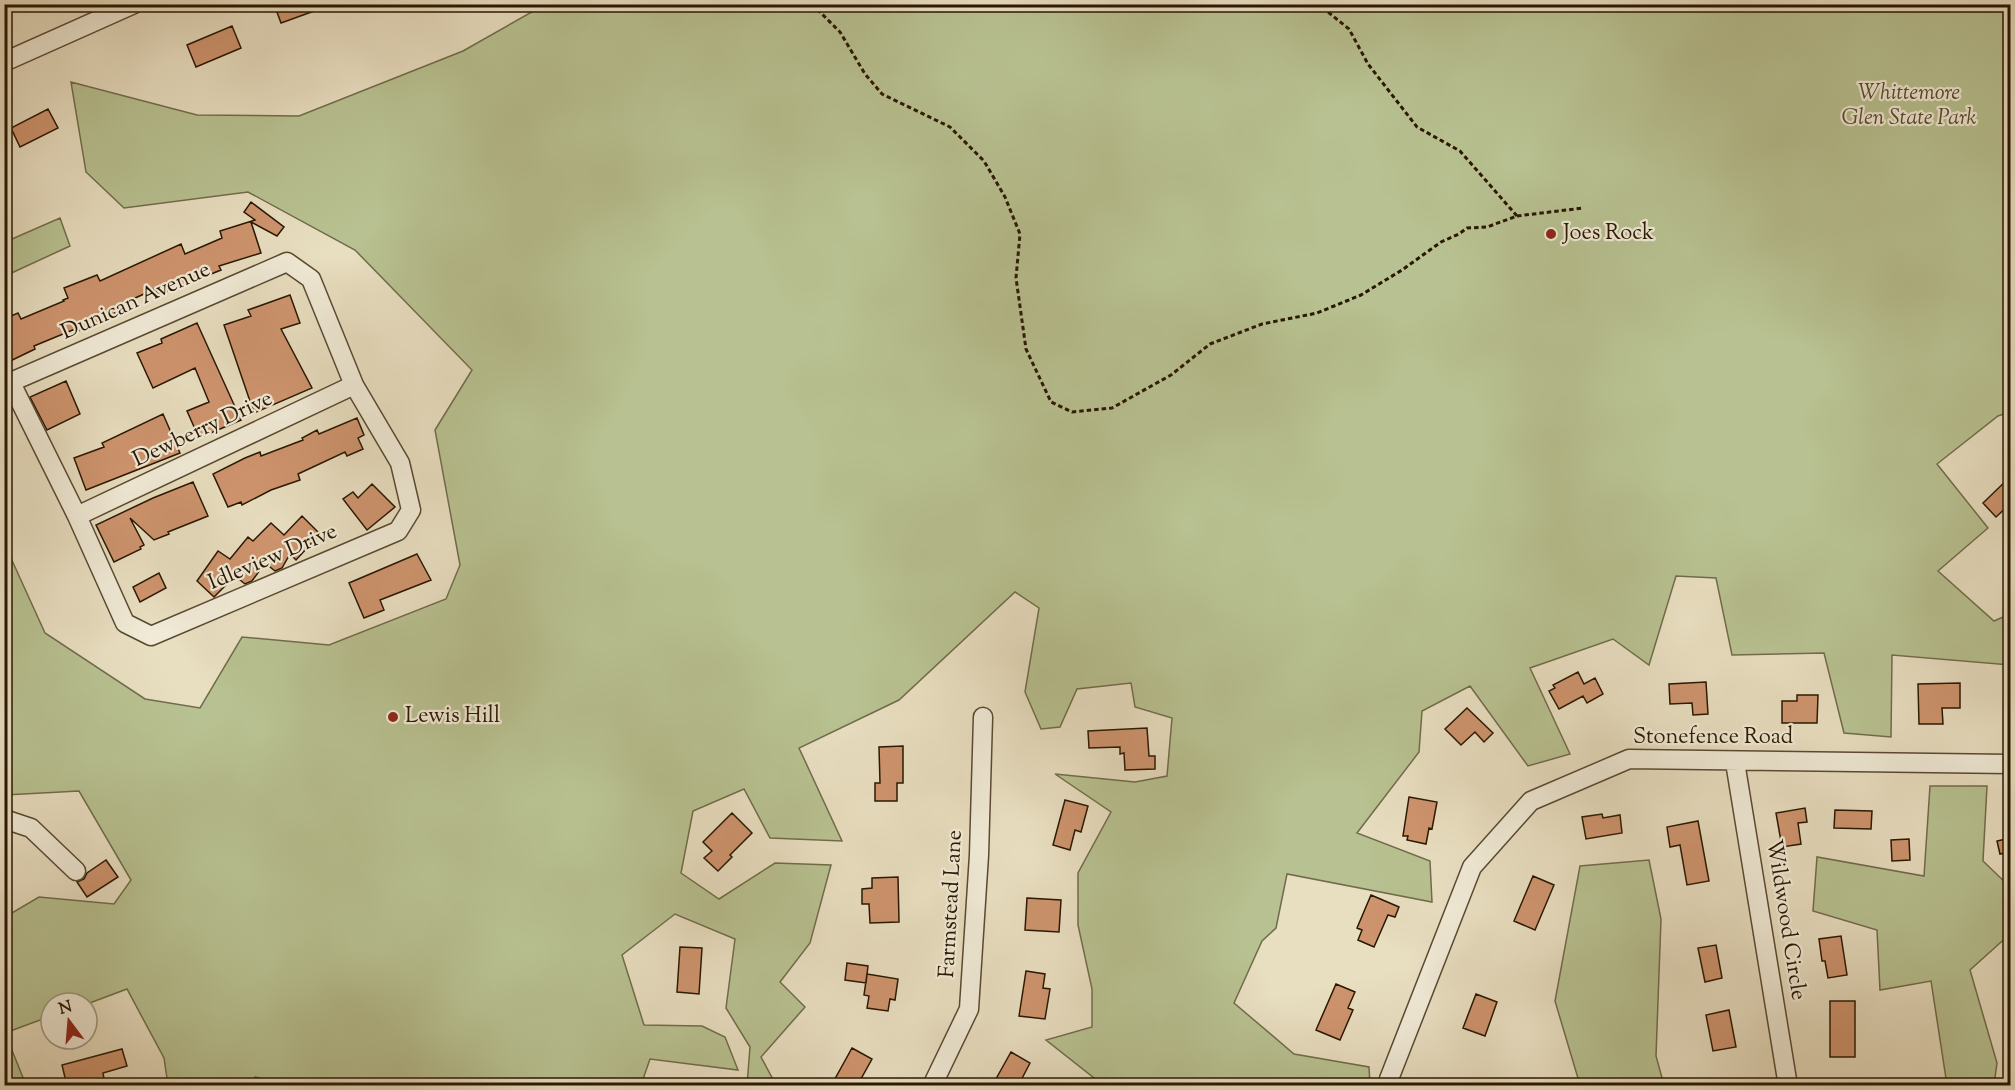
<svg xmlns="http://www.w3.org/2000/svg" width="2015" height="1090" font-family="'Sorts Mill Goudy',serif">
	<rect width="100%" height="100%" fill="#e8dec0"/>
	<filter id="stains"><feTurbulence type="fractalNoise" baseFrequency=".00333" numOctaves="4"/><feColorMatrix values="0 0 0 0 .2 0 0 0 0 .09 0 0 0 0 .02 0 0 0 .5 -.17"/></filter>
	<radialGradient id="worn" r=".72"><stop offset=".6" stop-color="#630" stop-opacity="0"/><stop offset="1" stop-color="#630" stop-opacity=".3"/></radialGradient>
	<path fill="#b8c191" stroke="#706c4a" stroke-width="1.5" d="M544 5H2010V412L1998 416 1937 464 1988 528 1938 571 1994 621 2010 614V665L1892 655 1891 737 1844 733 1824 653 1732 655 1716 578 1676 576 1649 665 1613 639 1530 668 1570 754 1528 766 1470 686 1422 711 1419 752 1357 833 1430 861 1432 902 1287 874 1276 928 1262 941 1234 1003 1294 1054 1369 1067 1370 1085H1090L1094 1078 1046 1040 1092 1027V989L1078 925V873L1111 812 1055 774 1135 782 1167 776 1172 718 1135 707 1131 683 1077 689 1060 727 1041 729 1025 692 1039 608 1015 592 899 700 799 748 842 841 770 838 744 789 693 811 681 873 719 899 775 863 831 865 810 943 780 982 805 1007 761 1057 776 1085H747L750 1047 726 1008 735 939 675 914 622 955 644 1025 702 1026 725 1037 738 1070 650 1059 641 1085 296 1086 255 1077 256 1085H168L164 1058 127 989 87 1004 51 1003V1016L5 1033 26 1085H5V1024L9 1022 4 1012 5 917 39 897 114 904 131 880 79 791 5 795V545L45 633 145 699 200 708 242 637 329 645 446 599 460 565 435 430 472 370 355 250 248 192 124 208 86 172 71 82 197 115 299 116 463 51Z
		M60 218 70 246 5 276V242Z
		M1930 786H1987L1983 861 2010 887V934L1970 970 1997 1063 1994 1085H1947L1931 981 1880 990 1877 930 1813 911 1817 857 1924 876Z
		M1649 860 1661 919 1656 1056 1664 1085H1580L1555 1001 1580 866Z"/>
	<path fill="#ce946e" stroke="#291702" stroke-width="1.5" d="M274 4H327L328 6 281 23Z
		M232 26 241 48 196 67 187 45Z
		M48 109 58 128 20 147 11 128Z
		M251 202 284 227 277 236 251 222 261 253 219 266 221 270 158 295 155 289 113 308 116 315 76 332 75 329 34 346 35 349 4 364V319L18 313 21 319 64 301 63 300 68 298 64 288 97 275 100 281 181 244 185 254 222 238 220 231 255 220 244 212Z
		M290 295 300 323 281 329 312 388 254 413 224 325 251 316 248 310Z
		M197 323 241 420 199 438 187 411 209 402 195 368 153 388 137 353 162 343 161 339Z
		M66 381 80 414 47 430 30 397Z
		M163 414 180 453 86 490 74 458 104 447 102 443Z
		M357 418 364 435 358 438 363 449 347 456 345 452 298 474 300 480 271 490 242 505 241 502 228 507 213 474 245 458 260 452 261 456 303 440 302 438 317 430 319 434Z
		M2010 477V504L1996 517 1983 503Z
		M193 482 208 516 168 532 169 534 154 540 130 518 144 545 140 547 141 549 114 562 96 525 153 498Z
		M372 484 395 507 367 530 343 499 353 492 358 498Z
		M302 516 320 534 296 560 290 554 282 568 275 571 265 563 252 581 245 584 235 576 214 597 197 581 218 551 230 559 248 537 253 541 271 523 284 535Z
		M417 554 431 580 380 600 384 610 364 618 349 583Z
		M159 573 166 588 140 602 133 587Z
		M1578 672 1584 684 1595 678 1603 694 1587 703 1583 696 1559 709 1549 691 1555 688 1553 685Z
		M1706 682 1708 714 1693 715 1692 703 1670 704 1669 684Z
		M1960 683V708H1942L1943 724H1919L1918 684Z
		M1797 695H1818L1817 723H1782V701H1797Z
		M1467 708 1493 733 1484 742 1475 732 1461 745 1445 729Z
		M1147 728 1149 756H1155V769L1125 770 1124 753 1120 754V747L1089 748 1088 731Z
		M903 746V783H897V801H875V783H880L879 747Z
		M1409 797 1437 802 1432 829 1429 828 1426 844 1407 840 1408 836H1403Z
		M1065 800 1088 806 1081 832 1075 830 1070 850 1053 845Z
		M1805 808 1807 822 1798 823 1801 844 1782 847 1776 813Z
		M1835 810 1872 811 1871 829 1834 828Z
		M732 813 752 833 730 855 732 857 718 871 704 858 712 851 703 842Z
		M1602 814 1603 818 1620 815 1622 833 1586 839 1582 817Z
		M1698 821 1709 881 1687 885 1680 845 1670 847 1667 827Z
		M2010 838V852L2000 854 1997 841Z
		M1909 839 1910 860 1892 861 1891 840Z
		M106 860 118 877 87 897 77 882 84 879 87 873Z
		M1533 876 1554 885 1535 930 1514 921Z
		M898 877 899 922 870 923 869 904H862V889L872 888V878Z
		M1371 895 1399 907 1395 917 1388 915 1374 947 1358 940 1362 930 1357 928Z
		M1027 898 1061 900 1059 932 1025 930Z
		M1841 936 1847 975 1828 978 1825 961H1822L1819 939Z
		M1716 945 1722 978 1705 982 1698 948Z
		M680 947 702 948 699 994 677 992Z
		M847 963 868 966 866 983 845 980Z
		M1026 971 1045 974 1043 988 1050 989 1045 1019 1019 1016Z
		M867 974 898 979 895 1000 890 999 888 1011 867 1008 869 996 864 995Z
		M1336 984 1355 992 1348 1008 1353 1010 1340 1040 1316 1030Z
		M1476 994 1497 1002 1485 1036 1463 1028Z
		M1830 1001H1855V1057H1830Z
		M1729 1010 1736 1047 1713 1051 1706 1015Z
		M852 1048 872 1059 857 1086H831Z
		M122 1049 127 1066 103 1073 104 1079 79 1086H67L62 1065Z
		M1011 1052 1030 1063 1018 1086H992Z"/>
	<g fill="none" stroke-linecap="round" stroke-linejoin="round">
		<defs>
			<path id="minor" d="M4 62 134 4
				M4 385 287 262 311 279 354 385 77 516 11 383
				M77 516 125 623 151 636 398 531 411 510 400 463 354 385
				M1735 762 1788 1086
				M4 819 31 828 76 871
				M932 1086 969 1009 979 855 983 717
				M1390 1086 1389 1079 1472 867 1531 801 1629 759 2010 764"/>
		</defs>
		<use href="#minor" stroke="#594932" stroke-width="21"/>
		<path stroke="#291702" stroke-width="3" stroke-dasharray="4.5 3" stroke-linecap="butt" d="M812 4 840 32 865 74 882 94 950 127 984 161 1005 197 1020 234 1016 278 1026 349 1051 402 1072 412 1112 408 1171 375 1210 344 1262 324 1317 313 1361 295 1402 270 1441 242 1459 234 1467 228 1487 227 1517 216 1460 151 1417 127 1368 64 1349 29 1318 4
			M1517 216 1583 208"/>
		<use href="#minor" stroke="#f0ead6" stroke-width="18"/>
	</g>
	<g fill="#8f2418" stroke="#f0ead6" stroke-width="2">
		<circle cx="1551" cy="234" r="6"/>
		<circle cx="393" cy="717" r="6"/>
	</g>
	<g text-anchor="middle" dominant-baseline="central" stroke-width="4.5" stroke-linejoin="round" paint-order="stroke">
		<g font-size="22" font-style="italic" fill="#544a2d" stroke="#f0ead6">
			<text x="1909" y="94">Whittemore<tspan x="1909" dy="25">Glen State Park</tspan></text>
		</g>
		<g font-size="22" fill="#291702" stroke="#f0ead6" text-anchor="start">
			<text x="1563" y="234">Joes Rock</text>
			<text x="405" y="717">Lewis Hill</text>
		</g>
		<g font-size="22" fill="#291702" stroke="#f0ead6">
			<text transform="translate(136 302) rotate(-24)">Dunican Avenue</text>
			<text transform="translate(203 430) rotate(-25)">Dewberry Drive</text>
			<text transform="translate(273 558) rotate(-23)">Idleview Drive</text>
			<text x="1713" y="738">Stonefence Road</text>
			<text transform="translate(952 904) rotate(-87)">Farmstead Lane</text>
			<text transform="translate(1785 920) rotate(81)">Wildwood Circle</text>
		</g>
	</g>
	<rect width="2015" height="1090" fill="none" stroke="#e8dec0" stroke-width="24"/>
	<rect x="6" y="6" width="2003" height="1078" fill="none" stroke="#291702" stroke-width="3"/>
	<rect x="12" y="12" width="1991" height="1066" fill="none" stroke="#291702" stroke-width="1.5"/>
	<g transform="translate(69 1021) rotate(344)"><circle r="28" fill="#f0ead6" stroke="#a09681" stroke-width="1.5"/>
	<path d="M0-4.5L10 22L0 15L-10 22Z" fill="#8f2418"/>
	<text y="-9" font-size="16" font-weight="bold" text-anchor="middle" fill="#291702">N</text>
	</g>
	<rect width="100%" height="100%" filter="url(#stains)"/>
	<rect width="100%" height="100%" fill="url(#worn)"/>
</svg>
